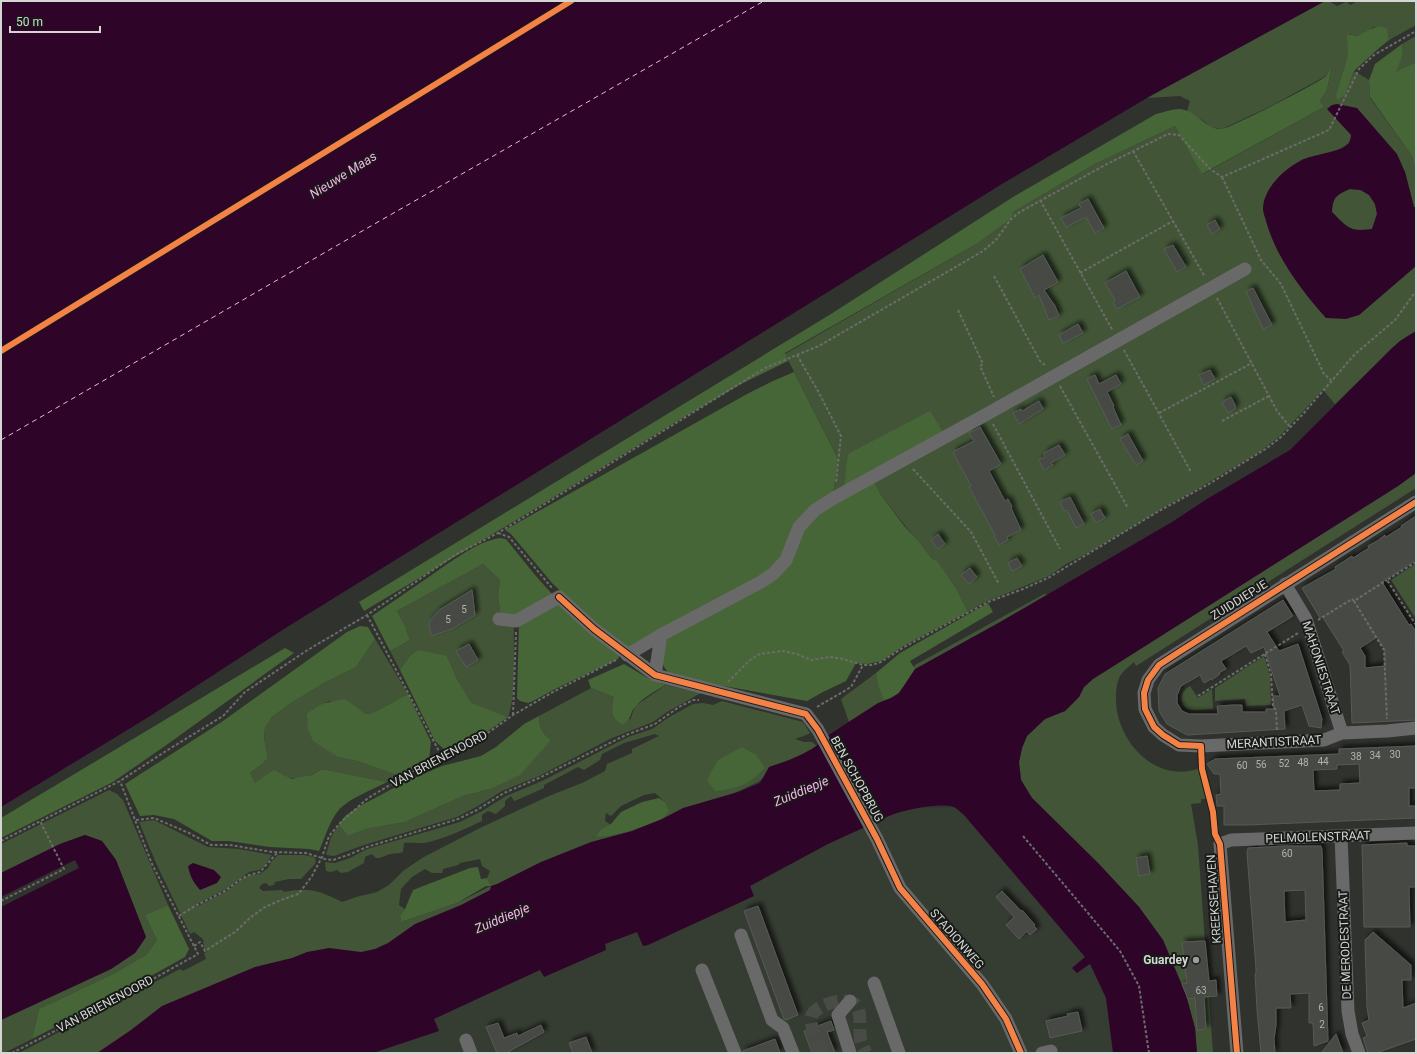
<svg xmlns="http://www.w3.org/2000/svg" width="1417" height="1054" font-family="Roboto,sans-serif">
	<defs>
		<filter id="shadow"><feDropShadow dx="3.5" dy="-3.5" stdDeviation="2" flood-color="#0009"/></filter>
	</defs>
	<rect width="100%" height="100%" fill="#30322e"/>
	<path fill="#353c32" d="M986 807 1156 1053H281L869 808Z"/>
	<path fill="#425637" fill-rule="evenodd" d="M1325 1H1329L1337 6 1346 2 1351 5 1357 1H1416V25L1389 40 1388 34 1374 27 1357 36 1348 34V55L1336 94 1345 95 1354 71 1369 80 1370 98 1412 156 1416 173V207H1414L1405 172 1328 109 1352 135 1349 143 1340 149 1301 160 1288 269 1326 318 1359 315 1416 266V331L1400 341 1335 404 1323 390 1280 436 1261 451 1196 490 1170 504 1088 553 1066 564 1049 576 983 603 968 612 956 588 937 562 932 559 917 539 906 527 881 495 873 480 844 489 833 495 838 459 785 354 978 243 1011 219 1013 212 1093 165 1175 126 1203 174 1324 107 1320 101 1327 90 1332 68 1324 77 1269 107 1222 129 1211 127 1202 120 1187 111 1190 101 1180 96 1147 98Z
		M1416 36V62L1395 73 1403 54 1402 44Z
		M1350 189 1360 190 1369 195 1375 204 1377 214 1372 229C1349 232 1348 228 1332 212 1333 197 1336 195 1350 189Z
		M1416 473V488L1136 666 1134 662C1128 667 1122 672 1119 678 1116 685 1116 692 1116 699 1116 741 1156 785 1200 768L1206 799H1201V803L1191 804 1198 845 1213 1053H1197L1195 1028 1186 995 1163 940 1139 907 1099 864 1032 798 1021 780 1019 762 1022 748 1027 736 1045 719 1065 711 1079 697 1084 687 1093 679 1398 486Z
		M483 564 500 580 498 597 501 616 514 625C513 651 517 694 508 717L471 704 457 679 447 656 409 657 400 670 390 651 410 640 406 630 407 629 397 611Z
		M1415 564 1416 566V619L1391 580Z
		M1044 594 1050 595 824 749 767 775 758 782 675 821 376 950 124 1053H19L180 969 183 971 206 959 204 953 207 952 204 948 203 939 194 932 190 934 156 863 139 822 154 820 208 847 239 849 272 855 264 867 259 870 249 872 228 888 195 905 196 907 227 891 242 879 250 875 260 874 268 868 271 862 278 855H304L314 857 316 860 315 864 301 879H289L275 882 274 885 269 886 266 883 262 884 259 888 263 891 282 890 284 892C310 887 319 891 342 902L356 897 377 892 389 885 403 871 422 858 480 828 549 796 582 783 605 771 607 764 632 753V749L659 736 655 734 624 743 602 754 600 760 584 770 578 767 544 785V788L517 800 514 801 511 796 505 801V806L496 814 488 811 482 815V821C465 829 448 837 429 842 421 844 412 842 404 843L403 852C398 854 395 853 390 854 384 856 382 858 376 858L372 854 365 857 364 863 348 872 341 873 337 870 331 872 326 871 325 862 335 863 350 858 367 849 460 822 482 811 506 796 542 781 628 737 652 729 671 716 693 704 703 703 713 705 722 701 803 722 810 733 806 735 795 739 804 742H812L817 746 826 736 849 722 841 699 876 673 878 685 885 699 901 691 915 665ZM655 793 665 802 602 829 611 825 605 821 606 813 611 816 621 806 644 795ZM480 859 482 866 490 871 487 878 491 886 457 903 401 922 400 916 405 909 399 905 401 889 412 877 425 869 432 873H442L443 869 458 865 460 863Z
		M375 639 408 694 373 713 366 714 357 708 329 701 321 706 312 709 326 748 338 757 357 761 400 776 387 782 322 769C314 774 301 781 291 778 288 778 285 775 282 774L255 783 250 773 262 764 268 758 264 738 265 728 272 717 291 703 324 683 356 667Z
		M1264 656 1270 676 1271 705 1246 706 1245 699 1215 701V688Z
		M666 685 701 693 667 712 653 722 612 738 539 776 502 791 478 806 457 817 364 845 334 856 326 855 331 837 339 825 348 836 366 829 405 822 463 796 490 789 551 740C542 733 539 728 539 716L591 688 614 697 630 720 635 706Z
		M1190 686 1198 698 1212 689 1213 709C1206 709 1198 711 1191 710 1181 709 1179 696 1185 690 1185 689 1190 686 1190 686Z
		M109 790 117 794 123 800 168 905 145 915 157 940 146 955 113 974 39 1009 32 1039 4 1053H1V1020L111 969 135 953 146 937 116 860 102 841 85 835 60 844 1 873V844Z"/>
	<path fill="#476637" d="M1381 26 1387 29 1389 40 1378 49 1354 71 1345 95 1337 100 1336 94 1348 55 1347 34 1357 36 1370 29Z
		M1402 44 1403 54 1396 72 1416 62V173L1412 156 1370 97 1369 80 1375 64Z
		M1332 67 1327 90 1320 101 1324 107 1202 174 1175 126 1093 165 1013 212 1011 219 978 243 785 353 788 361 741 384 684 417 528 513 364 611 359 602 831 314 1013 197 1156 114C1164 112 1173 109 1180 109 1196 110 1205 129 1221 129 1229 129 1316 84 1325 77 1327 74 1330 70 1332 67Z
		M794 372 838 459 833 495 772 570 628 650 584 614 552 583 511 534 505 530 747 394 773 381Z
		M930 411 943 432 844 489 848 454Z
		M873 480 881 495 905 527 917 539 932 559 937 561 956 588 968 612 905 645 881 661 868 664 856 663 846 681 823 692 807 701 674 677C656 663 662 656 668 637L762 586 810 519Z
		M500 538 506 539 535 575 553 595 519 615 501 616 498 597 500 580 483 564 397 611 407 629 406 630 410 640 390 651 372 616C392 602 413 588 433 574 452 561 478 541 500 538Z
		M559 603 620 654 618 659 557 688 533 701 528 703 520 701 517 698 519 622Z
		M988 603 993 612 910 661 915 669C906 683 902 695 884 700L878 685 876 673 900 653Z
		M360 626 368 627 375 639 356 667 324 683 291 703 272 717 265 728 264 738 268 758 262 764 250 773 255 783 274 770 292 779 312 775 322 769 387 782C372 790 349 798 338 811 329 822 325 838 319 851L309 849 270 847 229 841H212L174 819 154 815 140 816 125 784 223 721 347 632Z
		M285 648 294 653 165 746 113 782 1 838V818Z
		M418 650 447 656 457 679 471 703 508 717 485 733 446 751 435 741 400 670 409 657Z
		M624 664 651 680 666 685C658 689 640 700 635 707 629 714 633 717 623 725 610 718 612 709 614 697L591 688 588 680Z
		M408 694 431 742 429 760 400 776 357 761 338 757 313 741 308 729 307 714C316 704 332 701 345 699L366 714 373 713Z
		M539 716C539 728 542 733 551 740L520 775 490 789 463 796 405 822 366 829 348 836 339 825 345 816 358 807 409 780 442 766 481 756 496 747 524 724Z
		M742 747 756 755 765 768C748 785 739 788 715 791L707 780 718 760Z
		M659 798 665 802 669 811C666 814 664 818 660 820 648 825 608 839 596 836L602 829 611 824 621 812 642 802Z
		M478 867 481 879 487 878 491 886H486L457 903 401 922 400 916 405 909 413 890 470 868Z
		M168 905 189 949 185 957 115 996 32 1039 39 1009 113 974 146 955 157 940 145 915Z"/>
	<path fill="#2e0529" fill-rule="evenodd" d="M1 1H1325L1152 95 1002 184 284 629 147 718 1 807Z
		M1337 104 1357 108 1397 154 1405 172 1414 207H1416V266L1359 315 1346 319 1326 318C1301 290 1276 257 1266 221 1265 217 1263 213 1263 209 1263 189 1284 169 1300 161 1312 154 1340 153 1348 144 1350 142 1351 137 1351 135L1327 109 1332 105ZM1350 189 1361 190 1369 195 1375 204 1377 214 1372 229C1349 232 1348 228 1332 212 1333 197 1336 195 1350 189Z
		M1416 331V473L1398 486 1093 679 1084 687 1079 697 1065 711 1045 719 1027 736 1022 748 1019 762 1021 780 1032 798 1099 864 1139 907 1163 940 1186 995 1195 1028 1197 1053H1113L1106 998 1090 964 1077 973 1072 968 1085 957 964 815C961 813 958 809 954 807 941 802 902 810 889 816L828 844 750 886 754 896 648 945 643 946 637 932 605 944 606 950 544 977 540 970 434 1019 439 1031 373 1053H97L131 1030 162 1006 255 967 292 958 307 952 329 948 361 952 375 949 388 943 415 924 461 905 490 890 491 886 497 884 541 862 591 842 632 831 662 819 683 808 738 792 760 783 769 767C784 762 802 756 816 746 822 742 826 736 833 732L878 703 891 698 899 693 915 669 1000 622 1172 522 1207 499 1290 450 1392 348 1400 341Z
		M85 835 102 841 116 860 146 937 135 953 111 969 1 1020V873L60 844Z
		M193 863 214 870 221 877 217 883 200 890C193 882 190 876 188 866Z"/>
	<path fill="#30322e" d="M75 860 79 868 1 907V897Z"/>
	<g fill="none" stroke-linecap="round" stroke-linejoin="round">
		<path stroke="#fcaeed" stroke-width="1" stroke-dasharray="5 4" stroke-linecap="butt" d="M1 351 571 1
			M1 440 343 242 764 1"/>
	</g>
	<path fill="#464844" stroke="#585a57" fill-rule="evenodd" filter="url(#shadow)" d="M1088 199 1104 228 1095 233 1086 217 1066 227 1061 218 1081 208 1079 204Z
		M1215 220 1220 229 1212 234 1207 225Z
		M1173 245 1186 267 1177 272 1164 249Z
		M1043 255 1058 282 1044 290 1055 306 1059 316 1049 320 1039 295 1035 298 1020 269Z
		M1126 271 1140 297 1117 309 1113 302 1115 300 1105 283Z
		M1253 288 1272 325 1263 329 1246 291Z
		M1078 324 1083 333 1063 343 1059 335Z
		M1210 370 1215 379 1204 385 1199 375Z
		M1095 375 1099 384 1116 375 1121 384 1107 392 1114 406 1113 407 1121 425 1112 429 1087 379Z
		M1231 397 1235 405V409L1228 413 1222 402Z
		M1039 401 1043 409 1019 424 1013 413 1021 409 1022 411Z
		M980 427 1001 464 989 471 1005 501 1008 499 1012 507 1011 508 1021 530 1007 537 1008 540 999 545 994 536 995 535 969 487 971 486 953 452 974 441 969 433Z
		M1128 434 1143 461 1136 465 1120 439Z
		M1059 445 1065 455 1051 463 1053 465 1044 470 1039 460 1045 457 1044 453Z
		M1070 497 1084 524 1076 528 1067 510 1064 511 1060 502Z
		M1100 509 1105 518 1096 523 1091 514Z
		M1416 516V560L1382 582 1409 625 1411 624 1416 632 1415 634 1416 720 1352 723 1350 665 1342 652 1344 651 1334 635 1322 616 1320 618 1302 588 1336 569 1335 567 1352 556 1353 558 1369 548 1368 546 1377 541 1385 535 1386 537 1402 527 1401 526ZM1377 637 1385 649V666L1365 668V656L1360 648Z
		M938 534 945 544 938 549 931 540Z
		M1017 558 1022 566 1012 571 1008 563Z
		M970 568 977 577 969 584 961 575Z
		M472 590 475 615 452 629 431 636 429 622 439 610Z
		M1283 600 1293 616 1267 632 1279 651 1298 644 1322 719 1321 728 1309 726 1302 705 1284 711 1285 729 1187 735 1167 724 1159 711 1158 688 1165 674ZM1246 646 1251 653 1264 647 1280 696H1273L1274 709H1266V712H1242V705H1234L1217 706 1218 714H1189L1182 711 1177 703V695L1181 686 1200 675 1204 683 1211 679V680L1216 677 1220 674 1219 673 1226 669 1221 661Z
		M469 644 478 660 466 667 456 651Z
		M1416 746V788H1409V806H1416V818L1247 825H1224V806H1217L1216 795 1221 794 1220 774H1214L1207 764 1215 759 1339 754V749ZM1359 764 1360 783 1340 784V790L1314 791 1313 770 1337 769V765Z
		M1407 843V846H1416V887H1409L1410 927H1364L1362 845Z
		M1285 846H1321L1322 850 1328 1041 1314 1046 1313 1023H1309V993L1290 994 1291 1008H1276V1025L1274 1039 1275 1053H1261L1257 1009 1255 974 1256 973V969L1247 853 1248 848ZM1305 890 1306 920 1285 922 1284 891Z
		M1147 856 1150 874 1139 876 1136 858Z
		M1002 891 1021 911 1022 910 1035 925 1034 926 1037 929 1030 935 1027 931 1019 939 1006 925 1014 917 996 897Z
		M758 906 798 1015 786 1020 784 1019 744 911Z
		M1373 932 1411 965V980H1402L1403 1008 1416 1003V1039L1376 1053H1368L1363 1038 1367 1036 1362 1023 1369 1020 1367 1007 1365 940Z
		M1205 941 1209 981 1216 980 1217 996 1204 997 1206 1029 1197 1030 1195 998 1188 999 1182 984 1187 983 1182 942Z
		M1078 1012 1082 1031 1050 1038 1046 1021 1068 1016 1067 1014Z
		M831 1021 834 1030 827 1032 835 1053H812L804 1031Z
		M498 1023 504 1038 517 1033 518 1036 541 1025 544 1032 506 1053H497L486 1027Z
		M1336 1034 1343 1053H1321Z
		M586 1037 592 1053H573L569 1043Z
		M775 1039 780 1053H743V1051Z"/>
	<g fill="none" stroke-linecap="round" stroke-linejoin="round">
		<path stroke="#494b47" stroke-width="13" stroke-dasharray="13 6" stroke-linecap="butt" d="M822 1053C819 1044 810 1027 811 1018 813 1005 847 995 856 1005 863 1013 858 1032 861 1042 862 1045 864 1049 866 1053"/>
		<path stroke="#6c6c6b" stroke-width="2" stroke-dasharray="3 2" stroke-linecap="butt" d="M1133 151 1205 277
			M1222 177 1261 260 1281 284 1324 374 1331 380
			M1040 200 1113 331
			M1080 273 1173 221
			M994 276 1040 361 1046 366
			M1217 298 1277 411 1290 427
			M958 310 983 364 980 366 994 397
			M1124 350 1191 472
			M797 355 818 391 841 436 836 482
			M1060 386 1128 508
			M1159 413 1252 363
			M1222 421 1269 396
			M993 424 1060 549
			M913 469 971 532 999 584
			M498 533 509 537 552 588
			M1416 562 1387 580 1416 625
			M1354 601 1384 650 1387 719
			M367 615 441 755
			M1318 620 1352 599 1354 601 1387 580
			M1265 654 1271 675 1273 707 1276 710 1277 731
			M728 682 750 660 760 654 782 651 797 654 811 660 830 657 843 659 863 665H872L881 662 904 647 988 602 1023 589 1048 578 1159 511 1209 484 1267 448 1281 437 1303 414 1354 355 1395 320 1416 291
			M1198 696 1298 633
			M817 707 851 687 863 665
			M513 715 516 632
			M136 820 154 818 189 833 211 845H230L272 852 306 853 325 859 333 860 348 855 367 847 458 819 477 810 504 793 539 778 626 735 655 724 679 707 693 700H699
			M1023 836 1120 951 1139 986 1149 1053
			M1 841 120 781 166 751 223 716 245 692 306 651 367 615 455 555 498 533 765 368 819 346 983 251 996 240 1011 219 1020 212 1105 165 1168 134 1179 135 1210 169 1222 177 1329 130 1359 69 1374 55 1416 31
			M1 901 64 869 40 821
			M179 916 195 906 225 891 241 879 249 875 260 872 277 853
			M194 946 200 942 205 951 235 932 251 917 265 907 281 900 298 894 300 892 312 876 322 857 329 836 341 822 368 798 441 755 474 741 489 732 513 715 553 692 616 660
			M12 1053 117 999 198 954 152 864 120 781"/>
		<path stroke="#6a696a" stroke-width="13" d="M1416 502 1159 665 1148 680 1144 693 1145 709 1154 727 1163 735 1179 745 1201 746 1324 740 1342 733 1387 731 1416 728
			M1285 584 1306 619 1342 733
			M499 619 516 621 559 597 594 629 655 675 806 714 818 730 877 839 900 888 982 984 1006 1019 1021 1053
			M627 655 661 635 761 582 773 574 786 560 799 527 815 510 834 498 987 414 1245 269
			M655 675 661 635
			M1341 836 1348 1011 1352 1034 1359 1053
			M741 935 772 1020 783 1028 793 1053
			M702 970 735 1053
			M874 983 899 1053
			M850 1001 838 1015 850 1053
			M466 1040 471 1053
			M1042 1053 1051 1051
			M1237 1053 1220 844 1231 840 1416 833"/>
		<defs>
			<path id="cycleway" d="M1 351 571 1
				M559 597 594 629 655 675 806 714 818 730 877 839 900 888 982 984 1006 1019 1021 1053
				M1237 1053 1220 844 1215 834 1213 812 1202 769 1201 746 1179 745 1163 735 1154 727 1145 709 1144 693 1148 680 1159 665 1179 652 1416 502"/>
		</defs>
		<use href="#cycleway" stroke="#181a18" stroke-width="8"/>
		<use href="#cycleway" stroke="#f48246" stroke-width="6"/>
	</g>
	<circle fill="#9b9d99" stroke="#181a18" stroke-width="1.5" cx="1196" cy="960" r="4"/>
	<g text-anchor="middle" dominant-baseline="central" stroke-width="4" stroke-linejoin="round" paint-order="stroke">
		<g font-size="10" fill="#b0b2af">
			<text x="464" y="609">5</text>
			<text x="448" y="619">5</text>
			<text x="1395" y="754">30</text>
			<text x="1375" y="755">34</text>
			<text x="1356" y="756">38</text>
			<text x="1323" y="761">44</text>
			<text x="1303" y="762">48</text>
			<text x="1284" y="763">52</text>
			<text x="1261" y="764">56</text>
			<text x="1242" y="765">60</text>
			<text x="1287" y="853">60</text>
			<text x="1201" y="990">63</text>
			<text x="1321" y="1007">6</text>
			<text x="1322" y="1024">2</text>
		</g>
		<g font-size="12" fill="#d4d6d3" stroke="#181a18">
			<text transform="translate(1239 600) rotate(-32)">ZUIDDIEPJE</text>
			<text transform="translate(1321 668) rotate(72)">MAHONIESTRAAT</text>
			<text transform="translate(1274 742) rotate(-3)">MERANTISTRAAT</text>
			<text transform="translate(439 759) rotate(-28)">VAN BRIENENOORD</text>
			<text transform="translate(857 779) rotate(61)">BEN SCHOPBRUG</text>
			<text transform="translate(1318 837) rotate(-2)">PELMOLENSTRAAT</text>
			<text transform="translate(1214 899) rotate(-94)">KREEKSEHAVEN</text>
			<text transform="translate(957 939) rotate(49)">STADIONWEG</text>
			<text transform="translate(1345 945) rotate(-92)">DE MERODESTRAAT</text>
			<text transform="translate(105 1004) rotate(-28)">VAN BRIENENOORD</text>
		</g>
		<g font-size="12" font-weight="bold" fill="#d4d6d3" stroke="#181a18" text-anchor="end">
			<text x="1188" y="960">Guardey</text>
		</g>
		<g font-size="13" font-style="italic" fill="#fcaeed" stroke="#181a18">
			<text transform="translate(343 175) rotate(-32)">Nieuwe Maas</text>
			<text transform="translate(801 791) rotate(-23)">Zuiddiepje</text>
			<text transform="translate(502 918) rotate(-23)">Zuiddiepje</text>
		</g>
	</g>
	<rect width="1417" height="1054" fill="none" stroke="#d4d6d3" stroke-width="4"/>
	<path d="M10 26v6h90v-6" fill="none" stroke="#d4d6d3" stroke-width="2"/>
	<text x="16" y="26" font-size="12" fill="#d4d6d3" stroke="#181a18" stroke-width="3" paint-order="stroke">50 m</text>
</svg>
